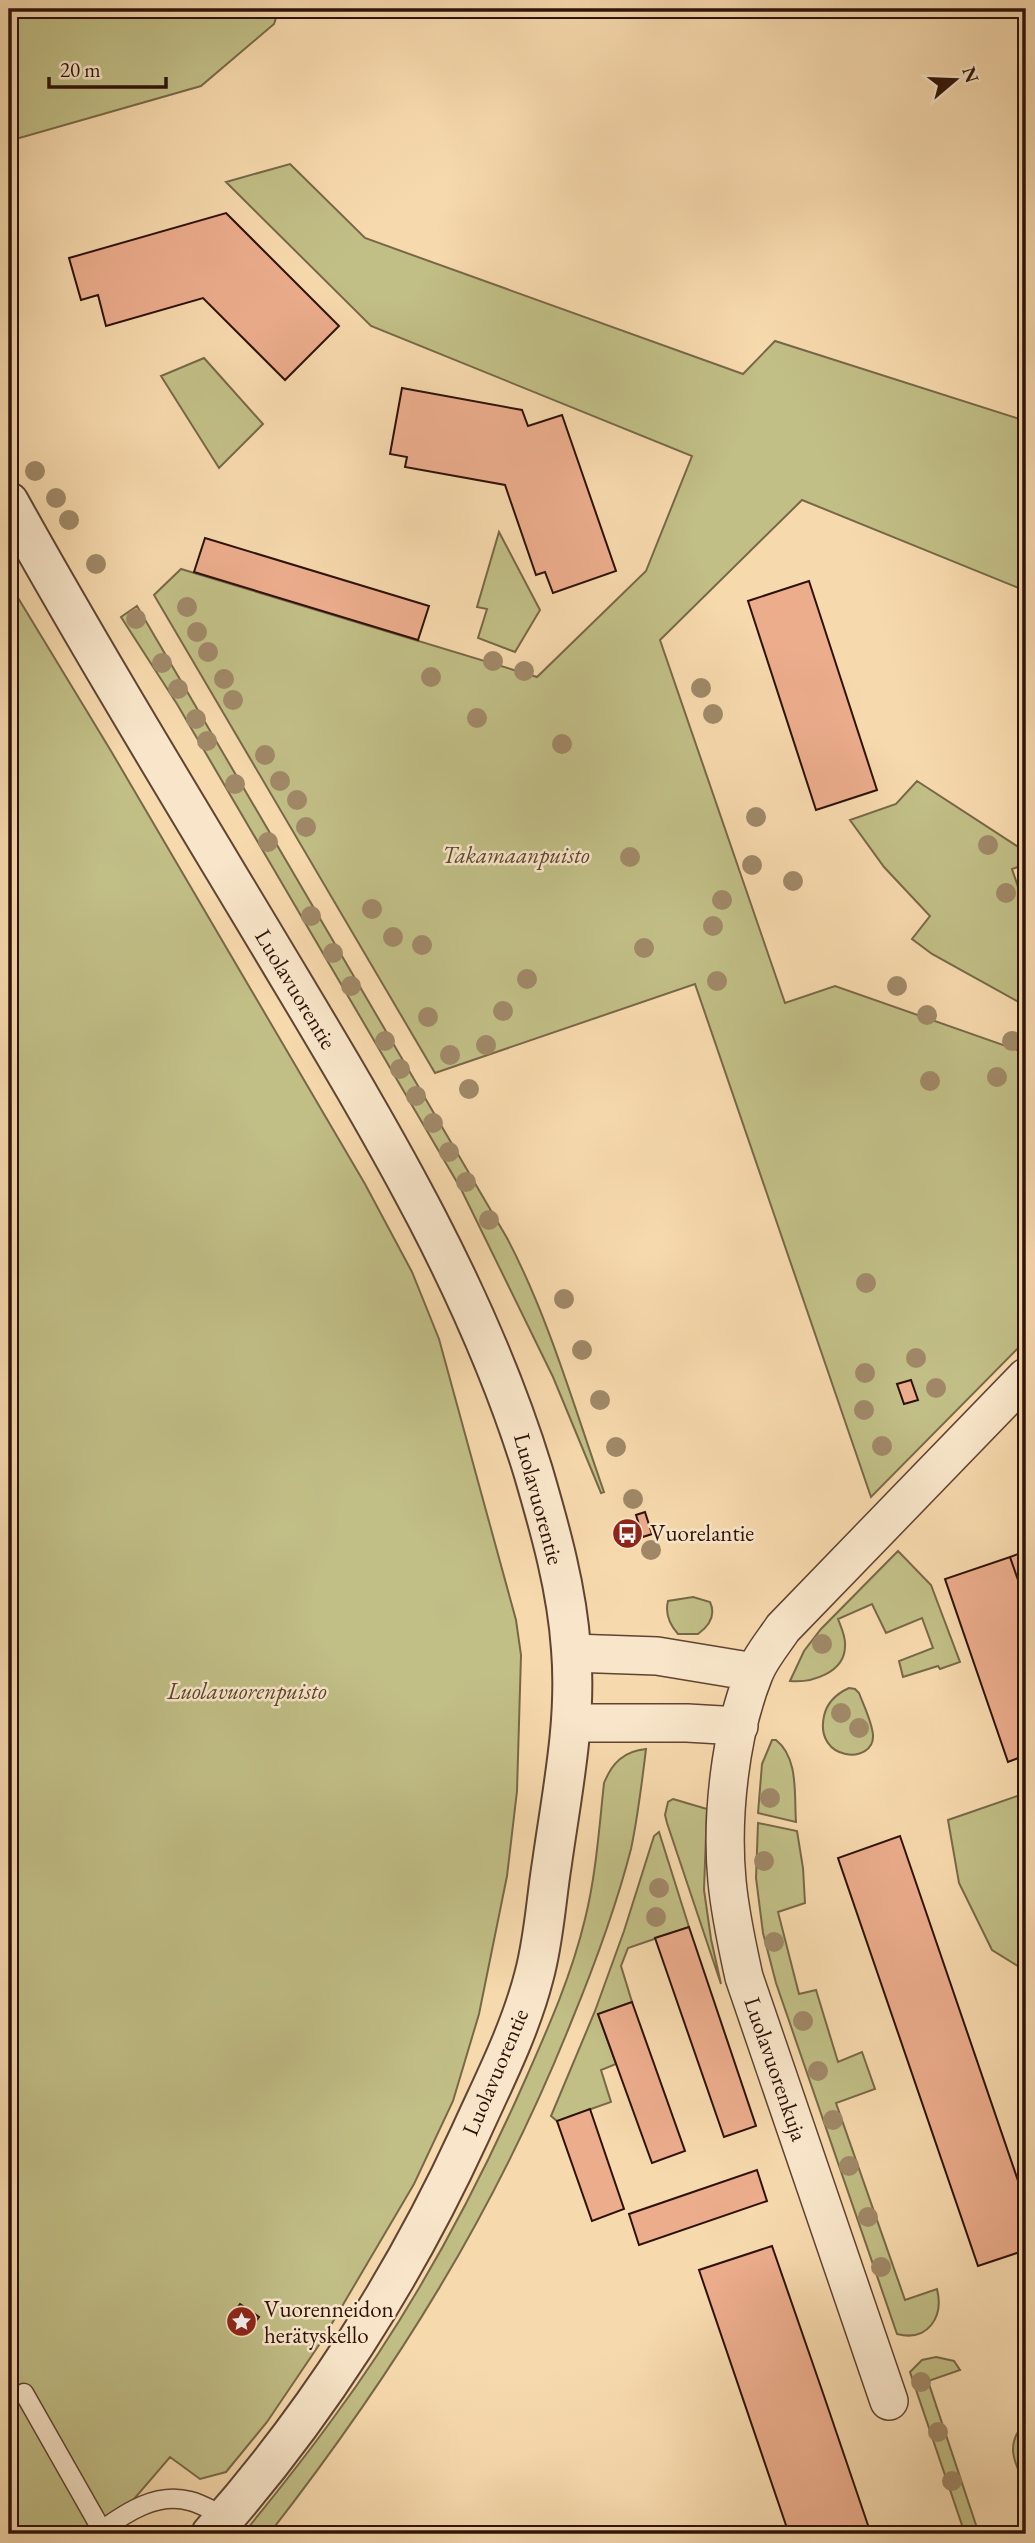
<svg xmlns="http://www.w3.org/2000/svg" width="1035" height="2543" font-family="'EB Garamond',serif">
	<rect width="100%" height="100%" fill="#f6d9ad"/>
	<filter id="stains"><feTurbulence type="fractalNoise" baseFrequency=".00286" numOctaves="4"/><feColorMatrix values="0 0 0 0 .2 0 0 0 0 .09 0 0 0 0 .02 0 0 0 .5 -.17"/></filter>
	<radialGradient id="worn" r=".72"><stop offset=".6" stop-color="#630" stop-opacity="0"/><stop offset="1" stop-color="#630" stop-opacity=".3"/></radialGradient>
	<path fill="#c1be86" stroke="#786847" stroke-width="2" d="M9 9H279L274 24 201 86 9 141Z
		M290 164 365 238 743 374 775 341 1026 421V591L802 500 660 640 785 1003 835 986 1026 1053V1340L871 1497 695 984 435 1073 154 595 181 569 537 677 646 571 692 456 371 326 226 182Z
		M204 358 263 424 219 468 161 376Z
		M499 532 540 610 515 652 478 638 487 609 477 607Z
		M9 583 111 751 365 1184 412 1272 439 1339 516 1620 521 1655 517 1791 507 1876 479 2014 453 2101 414 2184 321 2342 267 2422 226 2472 200 2479 170 2457 104 2534H9Z
		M137 606 507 1238C549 1318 574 1407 604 1492L601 1493 553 1377 461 1189 177 704 121 617Z
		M917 781 1026 852V864L1012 869 1026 910V1006L932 954 912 939 930 916 884 867 850 820 896 804Z
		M898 1551 931 1585 960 1662 940 1669 938 1666 903 1677 899 1661 933 1648 922 1618 886 1633 872 1604 838 1619C841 1627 846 1637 845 1646 845 1673 811 1683 790 1681L804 1651 821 1629Z
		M693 1597 710 1602C716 1615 709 1626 698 1634H678C670 1625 665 1613 668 1601Z
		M849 1688 855 1689 859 1693C864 1706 872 1722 873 1735 875 1765 814 1762 824 1716 827 1702 836 1694 849 1688Z
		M772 1740H776C799 1758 794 1795 796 1822L758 1813 762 1764Z
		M646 1749C642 1782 638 1816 631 1849 616 1907 595 1964 572 2020 496 2211 395 2372 269 2534H243C274 2496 305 2457 334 2417 411 2313 474 2196 526 2078 549 2026 572 1974 585 1919 596 1875 599 1829 604 1783 612 1763 624 1751 646 1749Z
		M1026 1793V1971L992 1950 959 1883 948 1820Z
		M673 1799 707 1809 704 1890 711 1939 721 1984 667 1823 665 1815 668 1802Z
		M758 1823 797 1831 803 1868 805 1903 778 1912 799 1994 816 1990 838 2062 862 2052 875 2089 836 2103 905 2300 937 2289C944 2317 928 2342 897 2334L776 1983 763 1933 756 1878Z
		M659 1832 689 1927 628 1948 621 1966 632 2002 598 2014 616 2064 601 2070 611 2102 557 2121 551 2116 595 2011 624 1931 654 1836Z
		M936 2357 954 2361 960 2370 928 2381 979 2534H965L910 2372 922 2360Z
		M1026 2422V2486C1014 2463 1004 2443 1026 2422Z"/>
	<path fill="#ecad8d" stroke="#2e1208" stroke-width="2" d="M226 213 339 326 285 380 203 298 106 326 98 295 81 300 69 258Z
		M402 388 522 410 528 426 562 415 616 571 553 593 545 572 536 575 505 485 405 467 407 457 390 454Z
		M205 538 429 606 418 640 194 572Z
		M809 581 877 790 816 810 748 601Z
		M911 1380 918 1400 904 1404 897 1384Z
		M645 1512 652 1534 643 1537 636 1515Z
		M1026 1551V1603L1010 1557Z
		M1010 1557 1026 1603V1755L1008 1762 945 1579Z
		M900 1836 1026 2204V2250L978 2266 838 1858Z
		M689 1927 756 2126 724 2137 655 1938Z
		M632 2002 685 2151 652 2163 598 2014Z
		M590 2109 624 2209 592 2221 557 2121Z
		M757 2170 767 2201 639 2245 629 2214Z
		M772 2246 824 2396 871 2534H789L699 2270Z
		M240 2304 259 2317 251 2328 232 2315Z"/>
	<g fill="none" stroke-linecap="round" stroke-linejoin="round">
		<defs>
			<path id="service" d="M24 2393 104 2534
				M102 2530C127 2512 157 2492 190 2501 202 2504 215 2512 226 2517"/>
			<path id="minor" d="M572 1653 657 1656 754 1672
				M572 1723H687L739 1726
				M889 2401 744 1977C737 1945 730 1914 727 1881 721 1817 730 1734 754 1674 760 1658 773 1643 783 1628L1026 1377"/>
			<path id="tertiary" d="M9 502C99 664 197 823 292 982 386 1139 479 1295 533 1471 550 1529 567 1589 571 1649 577 1721 562 1792 552 1863 546 1900 544 1940 534 1976 520 2031 493 2083 470 2134 404 2278 316 2416 211 2534"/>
		</defs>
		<use href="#service" stroke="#604431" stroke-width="21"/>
		<use href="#minor" stroke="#604431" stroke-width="40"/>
		<use href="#tertiary" stroke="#604431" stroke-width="42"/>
		<use href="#service" stroke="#f9e6ca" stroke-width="18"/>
		<use href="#minor" stroke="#f9e6ca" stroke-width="37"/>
		<use href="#tertiary" stroke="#f9e6ca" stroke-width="38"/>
	</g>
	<g fill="#a08867">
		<circle cx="35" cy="471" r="10"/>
		<circle cx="56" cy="498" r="10"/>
		<circle cx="69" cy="520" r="10"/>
		<circle cx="96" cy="564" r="10"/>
		<circle cx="187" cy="607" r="10"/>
		<circle cx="136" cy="619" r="10"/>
		<circle cx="197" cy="632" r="10"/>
		<circle cx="208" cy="652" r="10"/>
		<circle cx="493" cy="661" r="10"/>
		<circle cx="162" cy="663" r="10"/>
		<circle cx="524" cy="671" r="10"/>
		<circle cx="431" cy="677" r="10"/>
		<circle cx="224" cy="679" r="10"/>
		<circle cx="701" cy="688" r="10"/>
		<circle cx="178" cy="689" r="10"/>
		<circle cx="233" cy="700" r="10"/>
		<circle cx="713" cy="714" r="10"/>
		<circle cx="477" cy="718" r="10"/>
		<circle cx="196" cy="719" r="10"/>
		<circle cx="207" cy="741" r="10"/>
		<circle cx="562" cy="744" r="10"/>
		<circle cx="265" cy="755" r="10"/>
		<circle cx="280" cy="781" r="10"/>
		<circle cx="235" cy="784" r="10"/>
		<circle cx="297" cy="800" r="10"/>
		<circle cx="756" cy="817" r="10"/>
		<circle cx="306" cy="827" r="10"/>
		<circle cx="268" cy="842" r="10"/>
		<circle cx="988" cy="845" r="10"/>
		<circle cx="630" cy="857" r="10"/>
		<circle cx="752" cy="865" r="10"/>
		<circle cx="793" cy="881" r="10"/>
		<circle cx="1006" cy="893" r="10"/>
		<circle cx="722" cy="900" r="10"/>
		<circle cx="372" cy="909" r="10"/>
		<circle cx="311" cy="916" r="10"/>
		<circle cx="713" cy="926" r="10"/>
		<circle cx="393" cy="937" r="10"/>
		<circle cx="422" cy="945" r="10"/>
		<circle cx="644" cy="948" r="10"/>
		<circle cx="333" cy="953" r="10"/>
		<circle cx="527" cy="979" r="10"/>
		<circle cx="717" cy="981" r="10"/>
		<circle cx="351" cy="986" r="10"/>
		<circle cx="897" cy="986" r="10"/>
		<circle cx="503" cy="1011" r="10"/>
		<circle cx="927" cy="1015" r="10"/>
		<circle cx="428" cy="1017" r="10"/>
		<circle cx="385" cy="1041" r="10"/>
		<circle cx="1012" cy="1041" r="10"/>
		<circle cx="486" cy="1045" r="10"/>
		<circle cx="450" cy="1055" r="10"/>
		<circle cx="400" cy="1069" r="10"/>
		<circle cx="997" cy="1077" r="10"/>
		<circle cx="930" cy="1081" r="10"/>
		<circle cx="469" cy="1089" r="10"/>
		<circle cx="416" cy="1096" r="10"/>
		<circle cx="433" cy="1123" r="10"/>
		<circle cx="449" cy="1152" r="10"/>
		<circle cx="466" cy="1182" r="10"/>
		<circle cx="489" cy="1220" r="10"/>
		<circle cx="866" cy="1283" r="10"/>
		<circle cx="564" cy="1299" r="10"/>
		<circle cx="582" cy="1350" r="10"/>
		<circle cx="916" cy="1358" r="10"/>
		<circle cx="865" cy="1373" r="10"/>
		<circle cx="936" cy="1388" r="10"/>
		<circle cx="600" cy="1400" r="10"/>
		<circle cx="864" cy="1410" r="10"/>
		<circle cx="882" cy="1446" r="10"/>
		<circle cx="616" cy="1447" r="10"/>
		<circle cx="633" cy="1499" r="10"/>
		<circle cx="651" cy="1550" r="10"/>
		<circle cx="822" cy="1644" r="10"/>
		<circle cx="841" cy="1713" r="10"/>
		<circle cx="859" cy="1728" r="10"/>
		<circle cx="770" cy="1798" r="10"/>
		<circle cx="764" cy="1861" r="10"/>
		<circle cx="659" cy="1888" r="10"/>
		<circle cx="656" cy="1917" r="10"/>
		<circle cx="774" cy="1942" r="10"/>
		<circle cx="803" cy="2021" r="10"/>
		<circle cx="818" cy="2071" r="10"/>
		<circle cx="833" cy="2120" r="10"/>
		<circle cx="849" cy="2166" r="10"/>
		<circle cx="868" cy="2217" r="10"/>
		<circle cx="881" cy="2267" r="10"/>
		<circle cx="921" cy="2382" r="10"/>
		<circle cx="938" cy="2432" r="10"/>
		<circle cx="952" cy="2481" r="10"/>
	</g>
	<defs>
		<symbol id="bus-disc" viewBox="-11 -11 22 22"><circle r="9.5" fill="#8f2418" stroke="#f9e6ca"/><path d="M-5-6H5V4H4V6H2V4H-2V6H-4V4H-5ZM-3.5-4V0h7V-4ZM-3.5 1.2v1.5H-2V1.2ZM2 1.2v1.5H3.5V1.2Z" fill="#fff"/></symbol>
		<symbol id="sight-disc" viewBox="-11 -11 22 22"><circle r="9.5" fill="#8f2418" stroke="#f9e6ca"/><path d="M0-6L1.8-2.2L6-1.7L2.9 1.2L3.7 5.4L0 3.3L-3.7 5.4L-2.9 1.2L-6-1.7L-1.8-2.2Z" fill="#fff"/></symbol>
	</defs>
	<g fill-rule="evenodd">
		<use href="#bus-disc" x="610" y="1516" width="35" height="35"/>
		<use href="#sight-disc" x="224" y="2304" width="35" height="35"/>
	</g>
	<g text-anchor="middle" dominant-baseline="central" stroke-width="5" stroke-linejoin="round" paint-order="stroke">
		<g font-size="23" font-style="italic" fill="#5a462e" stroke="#f9e6ca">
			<text x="516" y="855">Takamaanpuisto</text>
			<text x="247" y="1691">Luolavuorenpuisto</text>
		</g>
		<g font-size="23" fill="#2e1208" stroke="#f9e6ca">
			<text transform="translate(296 989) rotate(59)">Luolavuorentie</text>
			<text transform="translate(539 1499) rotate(75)">Luolavuorentie</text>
			<text transform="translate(776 2069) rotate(71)">Luolavuorenkuja</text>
			<text transform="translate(495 2072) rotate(-67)">Luolavuorentie</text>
		</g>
		<g font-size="23" fill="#2e1208" stroke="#f9e6ca" text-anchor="start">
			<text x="650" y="1533">Vuorelantie</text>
			<text x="264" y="2309">Vuorenneidon<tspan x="264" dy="26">herätyskello</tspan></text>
		</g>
	</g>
	<rect width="1035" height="2543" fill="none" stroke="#f6d9ad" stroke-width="35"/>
	<rect x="10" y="10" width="1014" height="2522" fill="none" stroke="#2e1208" stroke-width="3.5"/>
	<rect x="18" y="18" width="1000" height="2508" fill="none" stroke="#2e1208" stroke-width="2"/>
	<g transform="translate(955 80) rotate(71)" stroke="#f9e6ca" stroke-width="5" paint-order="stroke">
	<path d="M0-5L12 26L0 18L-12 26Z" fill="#2e1208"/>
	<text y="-10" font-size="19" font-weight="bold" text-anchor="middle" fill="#2e1208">N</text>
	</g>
	<path d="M49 77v10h117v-10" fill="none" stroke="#2e1208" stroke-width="3.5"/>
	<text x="60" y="77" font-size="21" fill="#2e1208" stroke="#f9e6ca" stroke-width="5" paint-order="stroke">20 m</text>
	<rect width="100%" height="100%" filter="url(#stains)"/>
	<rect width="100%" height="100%" fill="url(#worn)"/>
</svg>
